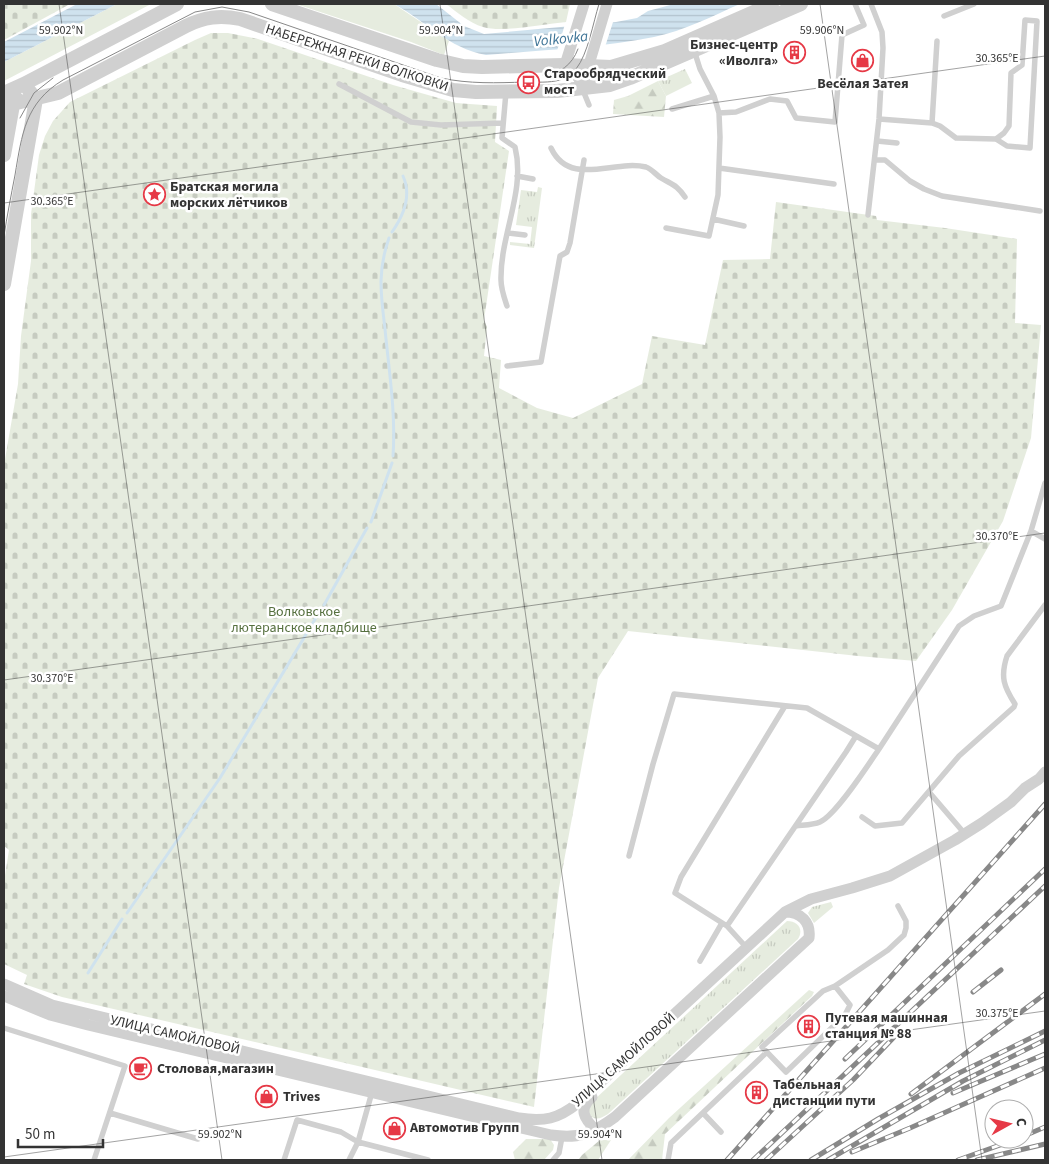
<svg xmlns="http://www.w3.org/2000/svg" width="1049" height="1164" font-family="'Source Sans 3',sans-serif">
	<defs>
		<pattern id="grass-tufts" width="24" height="20" patternUnits="userSpaceOnUse" patternTransform="scale(1.25)"><rect width="24" height="20" fill="#e6ecdf"/><path d="M3 7l-1-3M5 7V3M7 7l1-3M15 17l-1-3M17 17v-4M19 17l1-3" fill="none" stroke="#c6cbc0"/></pattern>
		<pattern id="forest-firs" width="22" height="20" patternUnits="userSpaceOnUse" patternTransform="scale(1.25)"><rect width="22" height="20" fill="#e6ecdf"/><path d="M5 1l3.5 6h-7zM16 11l3.5 6h-7z" fill="#c6cbc0"/></pattern>
		<pattern id="cemetery-stones" width="16" height="16" patternUnits="userSpaceOnUse" patternTransform="scale(1.25)"><rect width="16" height="16" fill="#e6ecdf"/><path d="M2 7V4a2 2 0 0 1 4 0v3zM10 15v-3a2 2 0 0 1 4 0v3z" fill="#c6cbc0"/></pattern>
		<pattern id="water-rules" width="6" height="5" patternUnits="userSpaceOnUse" patternTransform="scale(1.25)"><rect width="6" height="5" fill="#cfe2ee"/><path d="M0 2.5h6" fill="none" stroke="#b2c2cd"/></pattern>
	</defs>
	<rect width="100%" height="100%" fill="#fff"/>
	<path fill="url(#grass-tufts)" d="M685 69 692 83 666 96 658 81Z
		M538 187 542 188 534 248 510 245V242L530 244 532 227 516 225 521 190 537 192Z
		M831 902 833 907 814 923 808 913 812 907Z
		M787 921C798 921 804 929 798 939L608 1114C600 1119 595 1121 588 1114V1107L594 1100Z"/>
	<path fill="url(#forest-firs)" d="M658 81 666 96 664 117 613 114 614 100 628 96Z
		M809 990 814 992 812 996 665 1134 662 1160H628L669 1118Z
		M526 1139H550L554 1145 553 1150 544 1160H515L513 1152Z
		M600 1140H611L598 1160H578L582 1155Z"/>
	<path fill="url(#cemetery-stones)" d="M4 4H70L4 40Z
		M446 4H570L566 22C543 24 503 33 483 27 469 23 457 12 446 4Z
		M211 33H228L258 39 393 85 456 103 497 106 495 142 509 151 484 320 487 327 484 356 501 360 499 388 537 408 573 418 642 384 652 336 705 345 723 260 770 259 776 202 876 216 877 220 945 228 1017 239 1015 323 1041 325 1031 438 1003 521 952 610 916 661 858 656 628 631 598 678 559 888 534 1107 62 997 24 984 27 975 4 964V882L9 850 4 846V465L18 384 21 336 31 261V214L39 155 45 136 53 121 70 102 195 40Z"/>
	<path fill="#e6ecdf" d="M117 4H151L4 81V62Z
		M296 4H394L449 41 444 55 411 42Z"/>
	<path fill="url(#water-rules)" d="M77 4H117L4 62V42Z
		M394 4H436L464 26 484 34 616 22 637 18 648 11 674 4H740C712 16 684 31 654 37 599 48 542 50 486 55 448 48 427 22 394 4Z"/>
	<path fill="#fff" d="M614 19 605 47 557 51 565 24Z"/>
	<g fill="none" stroke-linecap="round" stroke-linejoin="round">
		<path stroke="#cfe2ee" stroke-width="3" d="M392 232C404 215 412 196 403 176
			M389 238C377 272 381 295 385 329 389 371 396 414 393 456
			M371 522 392 463
			M324 605 367 528
			M127 913 220 778 320 611
			M88 973 122 919"/>
		<path stroke="#d0d0d0" stroke-width="5.5" d="M944 16 974 4
			M567 67 582 88 589 105
			M339 84 411 122 441 125 503 123
			M506 92 502 138 515 147C526 191 500 235 501 280 501 289 504 297 507 306
			M672 109 714 96
			M719 113 736 112 770 99 787 101 796 118 835 122 842 35 864 25 855 4
			M879 119 932 123 940 126 956 138 996 139 1007 146 1030 148 1037 21 1025 20 1022 65 1011 73 1009 126 1004 133 996 139
			M932 123 937 41
			M877 141 897 143
			M551 148C570 188 614 159 646 167 652 169 656 175 661 178 673 185 677 185 685 197
			M875 160H885L910 181 924 189 942 196 1040 211
			M719 168 834 184
			M517 176 533 179
			M868 215 879 119 883 48 882 32 871 4
			M713 219 744 226
			M666 228 709 236 718 195 720 137 719 113 714 96 700 69 694 50
			M508 233 525 235
			M507 366 541 362 560 256 567 252 570 243 584 160
			M1045 483 1031 531 1045 539
			M879 749 959 626 974 616 1001 606 1031 531
			M929 792 965 834
			M862 817 875 826 902 823 959 756 1014 707 1015 704C1004 687 1000 677 1007 656L1045 605
			M629 856 653 764 674 694 807 708 879 749C868 765 836 815 820 822 813 825 804 825 796 826
			M727 926 846 752 856 736
			M746 947 727 926 675 893 681 877 785 706
			M700 961 722 923
			M835 986 850 1005 845 1015 786 1072 762 1047 823 991 835 986 888 950 904 935 906 928V921L898 906
			M4 1028 125 1066 94 1160
			M110 1113 198 1139
			M703 1113 721 1132
			M284 1160 297 1120 341 1132 358 1142 428 1160
			M349 1160 358 1142 372 1092
			M553 1160 559 1153 562 1137
			M668 1160 671 1143 767 1052"/>
		<path stroke="#d0d0d0" stroke-width="11" d="M565 65 584 4
			M582 88 607 4
			M4 984 52 1005 519 1118C544 1122 558 1119 578 1103L785 912 811 899 852 888 890 876 955 840 982 823 1011 802 1025 788 1039 779 1045 772
			M4 996 50 1015 88 1025 551 1135C579 1139 592 1134 615 1117L809 938C811 922 801 912 785 912
			M592 1097C578 1109 584 1119 596 1130"/>
		<path stroke="#d0d0d0" stroke-width="14" d="M272 4 437 60 463 66 482 67 565 65 611 67 665 51 772 4
			M4 93 24 84 177 4
			M4 106 58 93 186 26C204 17 220 15 240 19L402 75 453 90 476 92 557 91 610 85 630 78 801 4
			M4 155 13 105 16 98
			M4 284 36 99 24 84"/>
		<path stroke="#888" stroke-width="1" d="M543 75C560 74 572 65 578 49
			M20 118 34 93 53 78
			M4 236C7 216 11 196 15 175 22 134 25 103 63 80L195 12 222 7 249 12 441 78C469 84 497 83 525 82 537 82 549 83 560 80 566 78 572 74 576 69 588 54 593 23 599 4"/>
		<defs>
			<path id="rail" d="M973 992 1001 970
				M845 1059 1045 869
				M953 1093 1045 1054
				M911 1094 1045 994
				M1024 1136 1045 1127
				M852 1152 910 1128 1045 1068
				M727 1160 1045 804
				M753 1160 1045 886
				M766 1160 853 1080 896 1035
				M811 1160 878 1119 959 1073 1045 1031
				M828 1160 963 1081 1045 1040
				M958 1160 1017 1139
				M977 1160 1045 1144"/>
		</defs>
		<use href="#rail" stroke="#888" stroke-width="5"/>
		<use href="#rail" stroke="#fff" stroke-width="3" stroke-dasharray="9" stroke-linecap="butt"/>
	</g>
	<path fill="none" stroke="#333" stroke-width="1" stroke-opacity="0.45" d="M59 4 222 1160M440 4 602 1160M820 4 982 1160M4 203 1045 56M4 680 1045 533M4 1157 1045 1011"/>
	<defs>
		<symbol id="building-ring" viewBox="-11 -11 22 22"><circle r="9.5" fill="#fff" stroke="#e63946" stroke-width="1.5"/><path d="M-4-6H4V6H1V3H-1V6H-4ZM-2.5-4.3h1.7v1.8h-1.7ZM.8-4.3h1.7v1.8H.8ZM-2.5-1h1.7V.8h-1.7ZM.8-1h1.7V.8H.8Z" fill="#e63946"/></symbol>
		<symbol id="shop-ring" viewBox="-11 -11 22 22"><circle r="9.5" fill="#fff" stroke="#e63946" stroke-width="1.5"/><path d="M-5-2.5h2.3a2.7 3.5 0 0 1 5.4 0H5L5.5 6h-11ZM-1.5-2.5h3a1.5 2.3 0 0 0-3 0Z" fill="#e63946"/></symbol>
		<symbol id="bus-ring" viewBox="-11 -11 22 22"><circle r="9.5" fill="#fff" stroke="#e63946" stroke-width="1.5"/><path d="M-5-6H5V4H4V6H2V4H-2V6H-4V4H-5ZM-3.5-4V0h7V-4ZM-3.5 1.2v1.5H-2V1.2ZM2 1.2v1.5H3.5V1.2Z" fill="#e63946"/></symbol>
		<symbol id="sight-ring" viewBox="-11 -11 22 22"><circle r="9.5" fill="#fff" stroke="#e63946" stroke-width="1.5"/><path d="M0-6L1.8-2.2L6-1.7L2.9 1.2L3.7 5.4L0 3.3L-3.7 5.4L-2.9 1.2L-6-1.7L-1.8-2.2Z" fill="#e63946"/></symbol>
		<symbol id="cafe-ring" viewBox="-11 -11 22 22"><circle r="9.5" fill="#fff" stroke="#e63946" stroke-width="1.5"/><path d="M-5.5-4.5H6V0H3Q3 3.5 0 3.5H-2.5Q-5.5 3.5-5.5 0ZM3-3.2v2h1.7v-2ZM-6 4.5H4V6H-6Z" fill="#e63946"/></symbol>
	</defs>
	<g fill-rule="evenodd">
		<use href="#building-ring" x="782" y="40" width="25" height="25"/>
		<use href="#shop-ring" x="850" y="48" width="25" height="25"/>
		<use href="#bus-ring" x="516" y="70" width="25" height="25"/>
		<use href="#sight-ring" x="142" y="182" width="25" height="25"/>
		<use href="#building-ring" x="796" y="1014" width="25" height="25"/>
		<use href="#cafe-ring" x="128" y="1056" width="25" height="25"/>
		<use href="#building-ring" x="744" y="1080" width="25" height="25"/>
		<use href="#shop-ring" x="254" y="1084" width="25" height="25"/>
		<use href="#shop-ring" x="382" y="1116" width="25" height="25"/>
	</g>
	<g text-anchor="middle" dominant-baseline="central" stroke-width="5" stroke-linejoin="round" paint-order="stroke">
		<g font-size="14" font-weight="bold" fill="#333" stroke="#fff" text-anchor="start">
			<text x="778" y="45" text-anchor="end">Бизнес-центр<tspan x="778" dy="16">«Иволга»</tspan></text>
			<text x="544" y="74">Старообрядческий<tspan x="544" dy="16">мост</tspan></text>
			<text x="863" y="84" text-anchor="middle">Весёлая Затея</text>
			<text x="170" y="187">Братская могила<tspan x="170" dy="16">морских лётчиков</tspan></text>
			<text x="825" y="1018">Путевая машинная<tspan x="825" dy="16">станция № 88</tspan></text>
			<text x="157" y="1069">Столовая,магазин</text>
			<text x="773" y="1085">Табельная<tspan x="773" dy="16">дистанции пути</tspan></text>
			<text x="283" y="1097">Trives</text>
			<text x="410" y="1128">Автомотив Групп</text>
		</g>
		<g font-size="14" fill="#333" stroke="#fff">
			<text transform="translate(357 58) rotate(18)">НАБЕРЕЖНАЯ РЕКИ ВОЛКОВКИ</text>
			<text transform="translate(175 1035) rotate(13)">УЛИЦА САМОЙЛОВОЙ</text>
			<text transform="translate(624 1060) rotate(-42)">УЛИЦА САМОЙЛОВОЙ</text>
		</g>
		<g font-size="14" fill="#56703f" stroke="#fff">
			<text x="304" y="612">Волковское<tspan x="304" dy="16">лютеранское кладбище</tspan></text>
		</g>
		<g font-size="15" font-style="italic" fill="#3f7597" stroke="#fff">
			<text transform="translate(561 39) rotate(-6)">Volkovka</text>
		</g>
	</g>
	<g font-size="12" text-anchor="middle" fill="#333" stroke="#fff" stroke-width="5" stroke-linejoin="round" paint-order="stroke">
		<text x="61" y="34">59.902°N</text>
		<text x="441" y="34">59.904°N</text>
		<text x="822" y="34">59.906°N</text>
		<text x="997" y="62">30.365°E</text>
		<text x="52" y="205">30.365°E</text>
		<text x="997" y="540">30.370°E</text>
		<text x="52" y="682">30.370°E</text>
		<text x="997" y="1017">30.375°E</text>
		<text x="220" y="1138">59.902°N</text>
		<text x="600" y="1138">59.904°N</text>
	</g>
	<rect width="1049" height="1164" fill="none" stroke="#333333" stroke-width="10"/>
	<g transform="translate(1009 1124) rotate(82)"><circle r="24" fill="#ffffff" stroke="#adadad"/>
	<path d="M0-4L9 19L0 12L-9 19Z" fill="#e63946"/>
	<text y="-8" font-size="14" font-weight="bold" text-anchor="middle" fill="#333333">С</text>
	</g>
	<path d="M18 1139v8h85v-8" fill="none" stroke="#333333" stroke-width="2.5"/>
	<text x="25" y="1139" font-size="15" fill="#333333" stroke="#ffffff" stroke-width="4" paint-order="stroke">50 m</text>
</svg>
